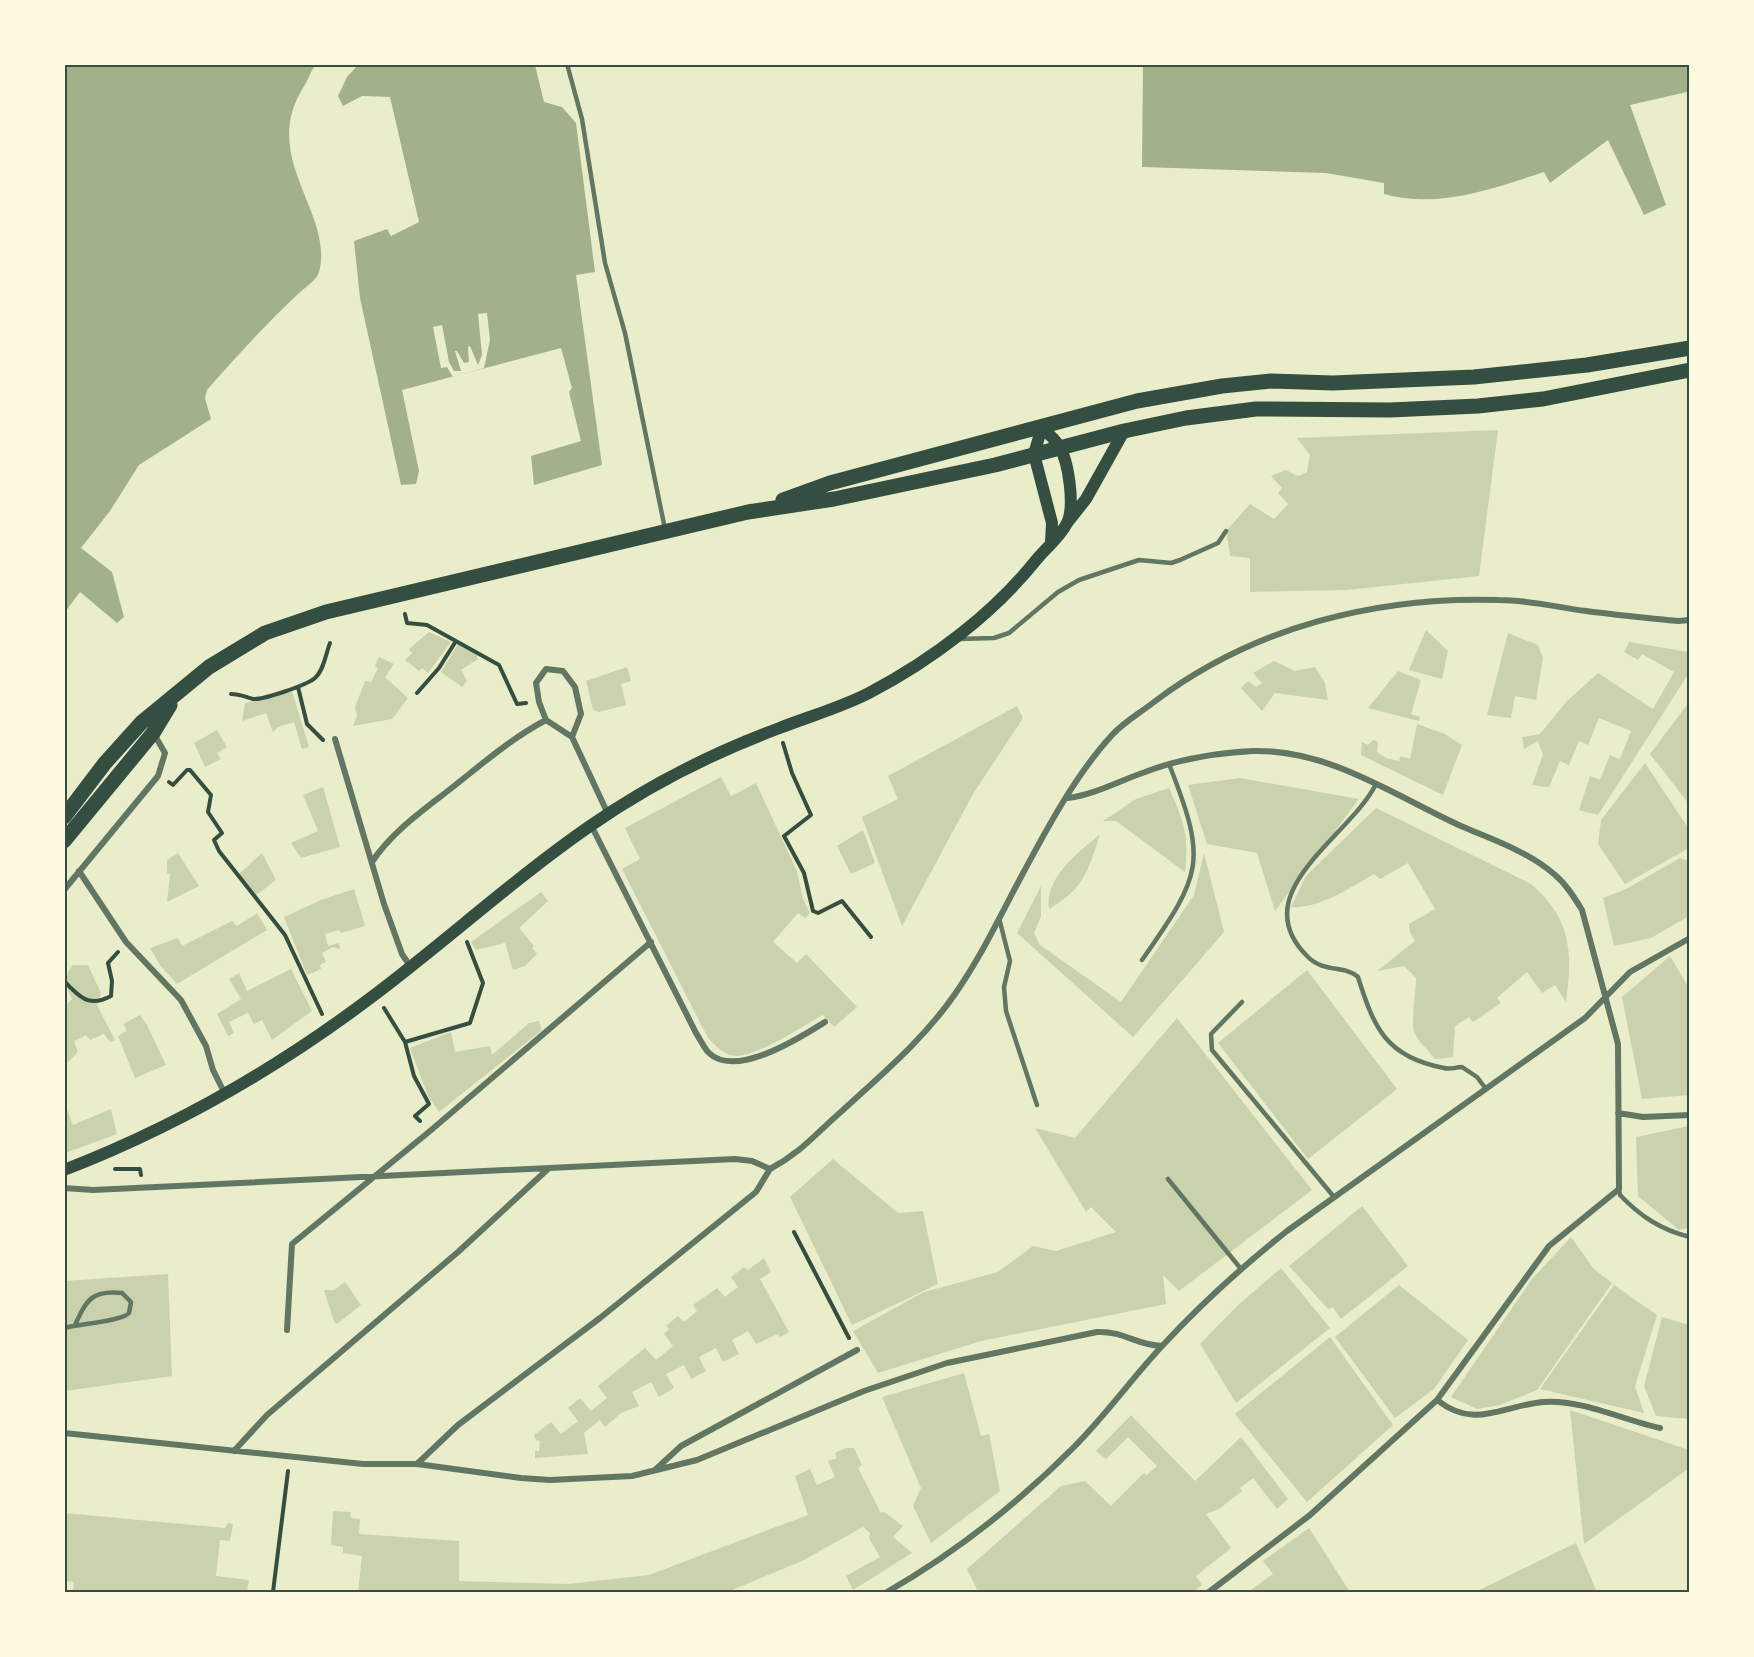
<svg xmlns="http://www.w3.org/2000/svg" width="1754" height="1657" font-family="Quicksand,sans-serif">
	<rect width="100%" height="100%" fill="#e9edc9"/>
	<path fill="#cad2ad" d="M1498 430 1479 576 1347 590 1250 592V558L1230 556 1226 531 1250 504 1274 519 1288 504 1278 493 1282 488 1271 476 1286 470 1298 476 1307 472 1310 455 1297 438Z
		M1426 630 1448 651 1442 679 1409 670Z
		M429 632 451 642 428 673 422 668 419 671 405 660 412 653 409 649Z
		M1508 633 1538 645 1543 658 1536 700 1515 696 1511 718 1487 715Z
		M1629 642 1689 652V673L1598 815 1579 810 1590 776 1600 780 1610 755 1620 759 1631 731 1599 718 1588 745 1579 741 1569 765 1560 761 1549 787 1532 785 1543 755 1538 741 1524 749 1522 737 1540 734 1567 701 1598 673 1653 709 1674 672 1642 654 1638 660 1624 652Z
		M458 644 477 655 478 659 461 670 467 681 462 687 441 672Z
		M379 657 394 664 385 677 408 698 392 719 353 726 357 716 355 707 365 681 371 682 378 668 375 666Z
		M1274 661 1295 671 1315 667 1325 683 1328 700 1275 693 1262 711 1241 688 1248 681 1256 687 1262 683 1253 673Z
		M627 667 631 681 621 684 626 705 599 712 593 710 586 681Z
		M1398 671 1421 680 1411 714 1420 717 1419 721 1368 708Z
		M292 691 309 747 302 749 294 722 278 727 273 732 266 713 242 721 245 703Z
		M1689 702H1690L1689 804 1650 754Z
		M1017 706 1023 718 973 794 902 926 862 817 898 799 888 776Z
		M1417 724 1445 734 1462 745 1443 795 1361 755 1362 742 1368 745 1373 740 1378 742 1377 752 1386 758 1399 761 1400 756 1410 759Z
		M217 730 227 747 217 753 221 759 205 767 194 743Z
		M1645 763 1689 829V848L1625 884 1598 844 1601 820Z
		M721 777 731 796 756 783 797 871 803 899 810 913 805 918 798 913 773 942 797 963 806 954 857 1007 834 1027 823 1015C802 1026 759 1056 736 1056 723 1055 716 1046 708 1038L622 869 640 859 625 828Z
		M1240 778 1359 799 1275 911 1257 853 1207 844 1188 785Z
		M323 787 340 847 301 858 291 843 318 831 303 795Z
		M1169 788C1184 822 1189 834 1185 872L1116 821H1103L1136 799Z
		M1376 808 1531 884C1571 918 1573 952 1566 1002L1555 985 1542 993 1527 972 1497 998 1501 1003 1473 1022 1469 1017 1455 1026 1453 1057 1435 1059C1429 1051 1418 1041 1414 1032 1411 1026 1416 988 1416 978L1404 966 1377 971 1415 941 1410 932 1409 924 1435 909 1408 863 1380 879 1374 874C1351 887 1319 909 1291 907L1306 876Z
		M863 830 875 863 851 874 837 846Z
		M1100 834C1088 871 1084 889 1049 909 1044 878 1079 852 1100 834Z
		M178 853 199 886 167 902 170 874 167 873V860Z
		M262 853 276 880 255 896 239 874Z
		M1204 853 1224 932 1133 1037 1017 933 1041 886V916L1034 933 1040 945 1121 1002 1194 895Z
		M1680 858 1689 861V916L1651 938 1614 946 1603 898 1626 889Z
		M354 889 365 926 341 933 339 930 325 934 328 946 339 943 340 949 333 947 322 953 326 962 320 965 321 969 307 975 284 917 321 900Z
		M541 892 548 901 519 928 534 946 532 948 537 954 525 966 513 970 505 943 476 950 471 942Z
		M257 913 267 930 177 984 160 965 150 948 178 938 182 946 232 921 237 926Z
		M1670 956 1689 988V1095L1642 1099 1622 997Z
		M73 965H88L101 993 97 1005 115 1040 110 1042 104 1034 90 1040 86 1035 74 1041 78 1052 65 1065V1006L72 999C66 984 61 980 73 965Z
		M291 969 312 1011 272 1040 262 1020 254 1024 248 1013 229 1022 234 1033 228 1036 217 1014 241 999 229 979 239 973 247 991Z
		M1307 970 1397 1089 1308 1159 1218 1043Z
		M140 1015 147 1025 166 1065 135 1078 118 1036 127 1031 123 1024Z
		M1177 1018 1312 1190 1179 1291 1163 1275 1166 1304 981 1341 878 1373 853 1331 924 1292 998 1272 1033 1246 1056 1251 1116 1232 1091 1207 1086 1212 1035 1128 1075 1138Z
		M539 1021 542 1030 439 1112 428 1096 410 1048 451 1032 455 1052 490 1046 492 1055 529 1023Z
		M65 1104 73 1125 111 1109 117 1134 65 1153Z
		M1689 1126V1228L1679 1230 1638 1196 1636 1137Z
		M833 1159 898 1213 923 1211 938 1284 852 1325 790 1197Z
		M1362 1206 1408 1266 1341 1319 1333 1307 1328 1309 1289 1266Z
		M1571 1237 1594 1269 1612 1283 1537 1390 1500 1405 1477 1409 1451 1397 1532 1279Z
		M764 1258 771 1272 760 1279 789 1332 780 1337 778 1334 756 1344 748 1331 732 1340 739 1354 723 1362 716 1348 699 1357 706 1371 691 1379 684 1365 666 1374 674 1388 659 1397 651 1382 632 1392 639 1406 621 1413 605 1427 600 1420 584 1433 588 1454 535 1458V1451H539L540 1441 536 1440 534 1435 551 1422 561 1434 578 1421 568 1408 580 1398 591 1411 607 1398 598 1386 645 1348 656 1360 673 1346 664 1334 669 1329 666 1326 678 1316 684 1322 697 1311 693 1305 717 1288 725 1297 738 1287 731 1277 744 1267 748 1270Z
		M1281 1268 1330 1328 1236 1403 1200 1344 1238 1305Z
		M168 1274 172 1376 65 1391 64 1281Z
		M345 1282 361 1305 337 1324 334 1322 324 1290H334Z
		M1399 1285 1468 1340 1434 1389 1395 1418 1335 1337Z
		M1614 1285 1657 1315 1635 1386 1644 1413 1540 1389Z
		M1662 1317 1689 1325V1419L1656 1416 1644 1386Z
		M1330 1337 1393 1425 1307 1502 1235 1414Z
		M964 1373 981 1436 989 1434 1000 1491 931 1543 913 1506 921 1488 882 1397Z
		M1570 1410 1689 1450V1468L1584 1544Z
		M1131 1415 1195 1481 1241 1437 1288 1499 1277 1509 1253 1478 1240 1488 1242 1491 1219 1509 1206 1514 1231 1548 1196 1576 1202 1585 1193 1592H978L967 1569 1061 1486 1085 1481 1111 1506 1144 1473 1147 1475 1157 1466 1128 1437 1106 1459 1096 1451Z
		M846 1448H854L862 1465 858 1468 881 1513 884 1512 903 1526 893 1537 912 1553 853 1590 846 1576 880 1557 869 1538 870 1533 863 1527 802 1561 727 1592H358L362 1556 343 1553V1547L331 1545 333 1511 350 1512 351 1518 360 1519 359 1534 459 1541V1581L568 1584 649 1575 808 1515 795 1476 810 1469 817 1485 835 1477 828 1461 837 1458 835 1453Z
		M65 1513 225 1528 228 1523 233 1524 230 1541 220 1540 216 1576 249 1580 247 1592H73L74 1582 65 1581Z
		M1309 1528 1350 1592H1248L1273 1574 1263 1561Z
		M1576 1543 1597 1592H1475Z"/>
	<path fill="#a3b18a" d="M65 65H316C310 71 308 81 303 88 259 158 335 214 319 272 317 280 304 288 298 294 265 325 236 357 207 390L205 398 211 419 139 465 110 511 81 548 112 572 124 617 117 623 80 592 65 612Z
		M358 65H535L544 102 562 107 576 123 595 272 576 275 602 465 534 485 531 456 581 441 569 392 572 388 561 348 402 390 419 471 416 484 401 485 360 298 354 241 387 229 391 236 419 222 390 97 362 96 343 106 338 96 347 77Z
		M1141 65H1689V98L1687 92 1630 105 1666 205 1644 215 1608 140 1550 183 1544 172C1492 189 1438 209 1384 194V183L1326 173 1142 167 1143 67Z"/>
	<path fill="#e9edc9" d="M487 313 490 340 484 368 453 377 447 367 441 368 433 327 442 325 449 362 454 371H461L455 351H457L464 363 469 362 468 347 470 346 478 365 482 355 478 314Z"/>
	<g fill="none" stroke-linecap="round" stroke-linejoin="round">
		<path stroke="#344e41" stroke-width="4" d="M405 614 407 623 427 625 499 665 517 704 526 703
			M298 687 307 724 323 740
			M417 693 439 668 456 641
			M231 694C240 694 245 697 253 699 263 700 307 685 315 678 324 670 326 653 330 643
			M783 743 792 773 811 815 784 836 804 873 813 911 818 913 842 901 871 937
			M169 782 173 785 187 770H190L211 795 208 812 222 833 214 840 219 851 285 935 322 1014
			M64 981C79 997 89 1008 111 996L112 981 108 963 118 952
			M384 1008 405 1042 470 1023 483 983 467 942
			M405 1042 414 1076 429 1104 415 1116 420 1121
			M115 1169H140L141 1175
			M794 1232 849 1338
			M256 1592H273L288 1471"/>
		<path stroke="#617663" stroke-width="4.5" d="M567 64 582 119 605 263 625 333 665 529
			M959 639 994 638 1009 633 1058 592 1079 580 1139 560 1171 563 1180 560 1218 543 1226 531
			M1376 784C1350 837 1242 893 1308 957 1324 973 1345 965 1358 977 1374 1028 1386 1057 1444 1068 1450 1070 1456 1067 1462 1067L1477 1077 1486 1089
			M999 918 1010 961 1004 987 1006 1011 1037 1105
			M1142 960C1202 874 1208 863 1169 764
			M1242 1002 1211 1034 1212 1050 1334 1197
			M1168 1179 1241 1269
			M1619 1189 1620 1195C1640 1216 1661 1230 1690 1237
			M64 1328C78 1324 123 1321 129 1313L131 1302 122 1293C92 1290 87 1299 75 1325"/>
		<path stroke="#617663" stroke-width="6" d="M572 737 581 714 575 687 563 671 546 669 536 683 539 702 546 720 572 737 608 814
			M335 739 384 904 402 954 410 966
			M1068 798C1096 794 1119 781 1145 772 1179 759 1216 753 1253 751 1329 749 1395 796 1461 826 1493 840 1527 851 1554 874 1566 884 1574 897 1582 910L1618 1044 1619 1189 1549 1246 1437 1400 1310 1515 1209 1592
			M591 825 696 1033C700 1039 704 1048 709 1053 736 1079 801 1037 825 1022
			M372 862C391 833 422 811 449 790 481 765 510 739 546 720
			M79 871 126 942 181 1000 206 1046 213 1070 225 1094
			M64 890 158 776 165 753 154 734
			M1618 1113 1643 1117 1690 1115
			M770 1169C802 1152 815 1134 842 1111 882 1074 924 1039 955 994 981 957 1000 916 1021 877 1046 830 1076 774 1112 735 1124 722 1140 713 1154 702 1253 627 1376 596 1499 600 1529 600 1556 607 1586 611 1616 615 1648 618 1678 621L1690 620
			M64 1188 93 1190 735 1159 752 1161 770 1169
			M287 1330 292 1244 430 1131 651 942
			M1437 1400C1475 1430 1501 1406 1543 1402 1581 1399 1623 1420 1660 1428
			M64 1433 363 1464H417L521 1478 550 1480 632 1476 697 1460 864 1391 947 1363 1097 1332C1125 1331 1135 1345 1162 1346
			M234 1451 267 1415 458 1252 548 1169
			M417 1464 458 1425 600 1318 756 1192 770 1169
			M655 1470 681 1446 857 1350
			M887 1592C955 1553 1017 1504 1073 1448 1106 1415 1132 1378 1163 1345 1201 1304 1243 1266 1287 1231L1585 1018 1630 972 1690 938"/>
		<path stroke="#344e41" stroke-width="12" d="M1042 427 1034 454 1052 523 1051 542
			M1067 523 1086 499 1124 431
			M64 1170C175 1127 278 1068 373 996 446 941 515 878 590 826 646 787 713 753 777 729 807 717 840 708 869 693 932 660 993 614 1037 559 1046 548 1061 536 1067 523 1075 507 1069 462 1059 446 1055 439 1047 433 1042 427"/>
		<path stroke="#344e41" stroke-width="15" d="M783 500 830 483 1137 401 1222 386 1271 381 1333 383 1474 377 1587 365 1690 348
			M64 817 105 763 142 722 209 667 265 633 326 612 748 512 834 499 995 465 1124 431 1186 418 1256 409 1390 410 1478 406 1543 399 1690 370
			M64 841 153 733 170 705"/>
	</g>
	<rect width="1754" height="1657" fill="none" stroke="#fefae0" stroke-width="132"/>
	<rect x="66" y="66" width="1622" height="1525" fill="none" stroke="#344e41" stroke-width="2"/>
</svg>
